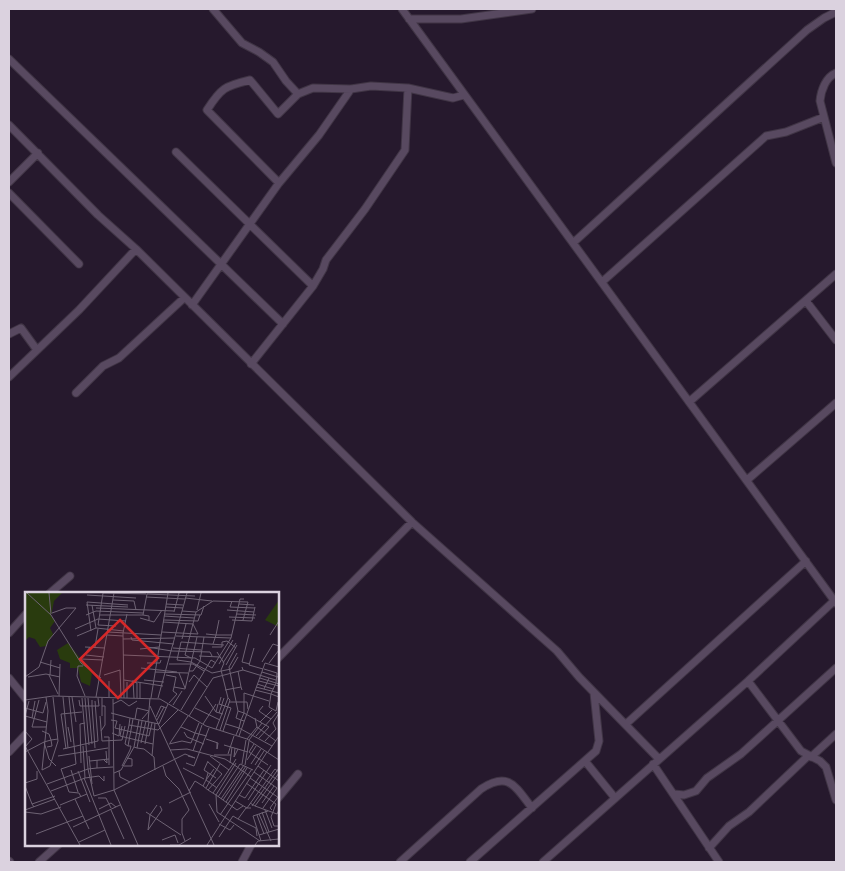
<svg xmlns="http://www.w3.org/2000/svg" width="845" height="871" font-family="Manrope,sans-serif">
	<rect width="100%" height="100%" fill="#26192d"/>
	<g fill="none" stroke-linecap="round" stroke-linejoin="round">
		<defs>
			<path id="minor" d="M213 9 242 43 259 52 273 62 286 81 298 94
				M402 9 836 603
				M409 19H461L532 9
				M9 59 283 324
				M836 73C826 77 821 90 820 101L836 163
				M9 125 98 215 136 249 412 522 557 651 579 677 659 759
				M176 152 313 286
				M9 182 38 153
				M279 183 207 110C221 88 225 86 250 80L278 114 298 94 313 88 351 89 371 86 408 88 453 98 464 95
				M9 193 79 264
				M573 243 807 30 824 18 836 12
				M602 282 766 136 786 132 824 117
				M806 301 836 340
				M192 305 279 183 319 135 351 89
				M9 334 21 328 37 350
				M251 364 313 286 323 269 326 260 365 209 405 150 408 88
				M9 377 79 310 136 249
				M76 393 103 366 119 358 184 298
				M689 402 836 274
				M747 480 836 403
				M49 594 70 576
				M9 633 26 614
				M278 658 412 522
				M9 678 26 699
				M748 681 801 751 820 761 826 767 836 800
				M626 724 806 561
				M9 752 26 734
				M811 757 836 734
				M585 761 615 798
				M653 764 719 862
				M674 794 684 795 696 791 707 778 741 754 836 668
				M278 798 298 774
				M709 848 729 826 749 812 808 756
				M9 861 10 862
				M39 862 58 845
				M242 862 251 845
				M400 862 481 789C509 771 515 786 532 808
				M470 862 596 751 599 741 594 693
				M543 862 748 681 835 600"/>
		</defs>
		<use href="#minor" stroke="#403545" stroke-width="9"/>
		<use href="#minor" stroke="#584960" stroke-width="7"/>
	</g>
	<g transform="translate(25 592)">
		<rect width="254" height="254" fill="#26192d"/>
		<path d="M0 1H37L29 9 26 24 30 29 25 36 28 42 21 54 15 55 10 47 4 45 0 49ZM254 8V35L240 28ZM43 51 67 81 65 94 56 90 53 76H45V71L35 67 32 58Z" fill="#293b0e"/>
		<path fill="none" stroke="#6e6374" stroke-width="1" d="M2 1 26 23 56 71 76 86M24 1 26 22M78 1 73 33 91 34M78 1 121 2M62 3 111 6M121 5 160 7M160 6 187 9M88 8 109 9 111 18M207 9 205 15 230 16M141 12 158 13M214 12 229 13M61 13 103 15M67 13 71 36M141 15 158 16M71 16 149 19M172 18 176 1M202 18 229 20M157 19 171 20 188 9 223 10 218 28M149 20 154 1M140 22 176 23 179 14M212 22 231 23M61 23 71 19 118 21M75 23H118M139 24 169 26M204 25 230 26M115 26 129 30 137 18M124 28V24L118 23 122 2 170 4M139 28 173 29 175 23M194 28 191 43H207M207 28 227 29 230 15M50 37 73 27 101 29M66 39 62 10 103 13M83 40 136 43M137 40 173 42 168 32 138 30M98 41 99 106M98 41 102 22M181 42 191 43 188 52M224 42 217 70 225 72M82 43 98 44M245 43 254 29M52 44 71 36 99 39M151 44 206 46M106 45 107 48 149 52M98 47 150 46M157 47 161 32M60 55 80 56M65 55 56 67 78 68M70 55 73 37M122 55 147 59M187 55H197V50L202 49 211 56M148 56 176 58M229 56 224 73 238 77M115 57 134 55M147 59 185 60 187 64M212 61 204 75 213 119M61 63 79 65M98 63 170 66 187 76 206 46 215 7H219M174 64 195 65M166 66 160 63 171 20M15 70 35 76M166 70 152 68 156 50 199 53M166 70 187 81 206 77 213 65M237 70 248 52 254 54M122 71H135L136 68M198 71 211 51M244 71 254 58M144 72H168L179 79M194 72 208 48M201 73 212 53M58 74H53L52 84 60 104M116 76 152 80M239 77 252 81 251 91 254 92M95 78 96 106M218 78 244 86M164 79H168L175 69 179 45M213 79 216 95M130 80 163 81M237 80 253 85M154 81 160 96M24 83 33 102M25 83 26 68M79 83 95 78M141 83 151 85 149 95 160 97 172 45M0 85 14 75 23 49 51 16H41L27 21M3 85 21 82 35 85M235 86 251 91 246 102 254 105M99 88 138 94M108 88 109 106M119 88 139 90M234 89 254 94M102 90V106M109 90 112 91V106M164 90 169 83 182 95M115 91V107M232 92 248 97M231 95 254 101M239 97 244 86 251 88M200 98 216 95 217 98M230 98 246 102 244 115 251 119 253 110M34 104 35 72M180 104 191 120M21 105 23 119 17 178 25 174 33 149 28 105M38 105 43 156M44 105 51 172 36 177 44 200 54 201 56 205M47 105 51 130M71 105 89 1M84 105V89M196 105 194 112 206 116 198 139M60 106 64 153M63 106 67 152M126 106 143 1M133 106 162 1M88 107 89 198 160 162 170 166 163 164M0 108 28 104 135 107 181 134 222 147 254 168M14 108 7 135H21M54 108 55 114H67L70 156M67 108V114H74L73 106M204 110H222L223 117M144 111 152 102 148 99 149 95M88 112 96 108 104 114 112 109M143 112 134 132 105 126 104 133 133 138 153 118M193 112 191 120 198 122M148 113 157 99M125 114 189 253M0 116 18 121 21 110M170 116 195 128M156 118 186 68 191 71M247 118 241 124 246 127 252 120M86 121 105 126M194 121 199 106M0 124 22 130M0 124 4 109M75 124 77 149 97 148 100 134M77 124V106M164 124 188 86 218 78 217 75M131 125 136 114 139 115M7 126 10 109M230 126 232 135 251 149M110 127 112 116 124 119 117 127M86 128 92 129 90 136 124 144 127 131M132 128 139 115 141 116M219 129 216 128 219 121 213 119 211 126 216 128 214 136 247 154M123 130 125 106M235 130 241 124 234 119 238 114M174 131 170 141 182 144M178 132 191 112M201 132 214 136 211 143M97 134 95 144 128 152M43 135 46 150M191 137 203 106 196 78 199 71 192 60M195 138 205 108 203 106M0 139 7 147 0 155M17 139 24 142 26 148 19 150M76 139 80 133V114H77M159 140 162 145 179 152M87 141 94 144 95 132M214 144 240 71 254 75M231 144 246 127M79 145H84V167M234 146 244 135 219 121V101L244 109M181 147 193 151 192 157V151M222 147 232 135M224 148 237 131M240 149 251 137 248 131 254 121M116 151 121 129M145 151 163 124M120 152 124 130M144 152 157 149 166 151 170 141 156 135M229 152 224 160 243 173M199 153 223 160M0 154 55 253M58 154 59 170M103 154 100 152 104 133M22 155 27 154 26 148 33 147M109 155 114 128M112 156 119 157 129 165 130 178M210 156 209 165 213 157M38 157 73 149 70 109M41 157 36 122 57 120M145 158 162 157 200 167 208 172 211 167M168 159 177 133M0 160 19 150 24 167 31 174M243 160 254 144M203 162 209 144M189 163H206M33 164 83 156M64 164 67 192M127 164 130 131M185 164 204 178M72 168V176L63 177 69 204 89 198 113 253M79 168 82 171 81 159M222 168 231 154M65 169 84 167V173M183 169 179 178 191 186M59 170 60 186M183 170 197 182 183 198 191 203 192 220 235 249M56 171 55 132 60 131M161 171 169 174 184 136M205 171 207 155M211 171 191 203 212 218 218 214M217 172 221 148M226 172 236 157M220 173 224 149M230 173 239 159M97 174 105 158 106 154H103L108 127M99 174H107V167L102 166M138 174 141 184 154 197 164 218 157 227V241L160 249M233 174 254 189M72 176 88 175M158 176 179 187M46 178 53 200M53 179 65 210M94 179 95 185 105 190M229 180 252 196 238 216M89 181 96 178 109 155 112 156 117 129M183 181 181 188 189 177M59 186 86 253M225 186 254 206M244 190 254 176M0 191 12 187V179M221 191 251 212 246 225 249 234H254M22 192 63 177 57 106M0 194 7 212M181 196 195 172M183 198 178 194 181 188 192 196M26 199 60 186 74 184 79 189V184M164 199 170 189 178 194M188 201 208 172 226 185M214 203 220 206 239 178M193 205 215 172 228 178M73 206H81L86 216M50 207 64 237M196 207 219 173M198 208 221 174M223 208 246 173M210 209 222 216 250 177 254 180M201 210 222 176M144 211 166 200M225 211 230 214 254 181M237 211 249 194M184 212 194 230M35 213 62 202M227 214 244 190M230 214 252 222 254 218M9 215 7 212 30 204M74 217 86 211 91 215M0 218 30 207M86 218 99 247M240 218 247 236M247 218 245 216 253 205M0 220 16 222 36 215M121 220 156 243M237 220 244 240M234 222 246 249M195 223 227 177M232 223 239 242M213 227 231 236 232 244M194 232 205 238 209 233M48 235 95 213M123 238 137 218 135 214M123 238 125 223 132 213M11 242 58 224M234 243 254 237M194 245 208 224 213 227 221 216H226M137 248 150 243 153 251M236 249 228 224 243 219M54 250 80 238M145 253H154L166 246M182 253 242 160M230 253 233 249 254 247"/>
		<path fill="#d62828" fill-opacity="0.15" stroke="#d62828" stroke-width="2.5" d="M95 28 133 66 93 106 55 67Z"/>
		<rect width="254" height="254" fill="none" stroke="#dbd2df" stroke-width="2.5"/>
	</g>
	<rect width="845" height="871" fill="none" stroke="#dbd2df" stroke-width="20"/>
</svg>
